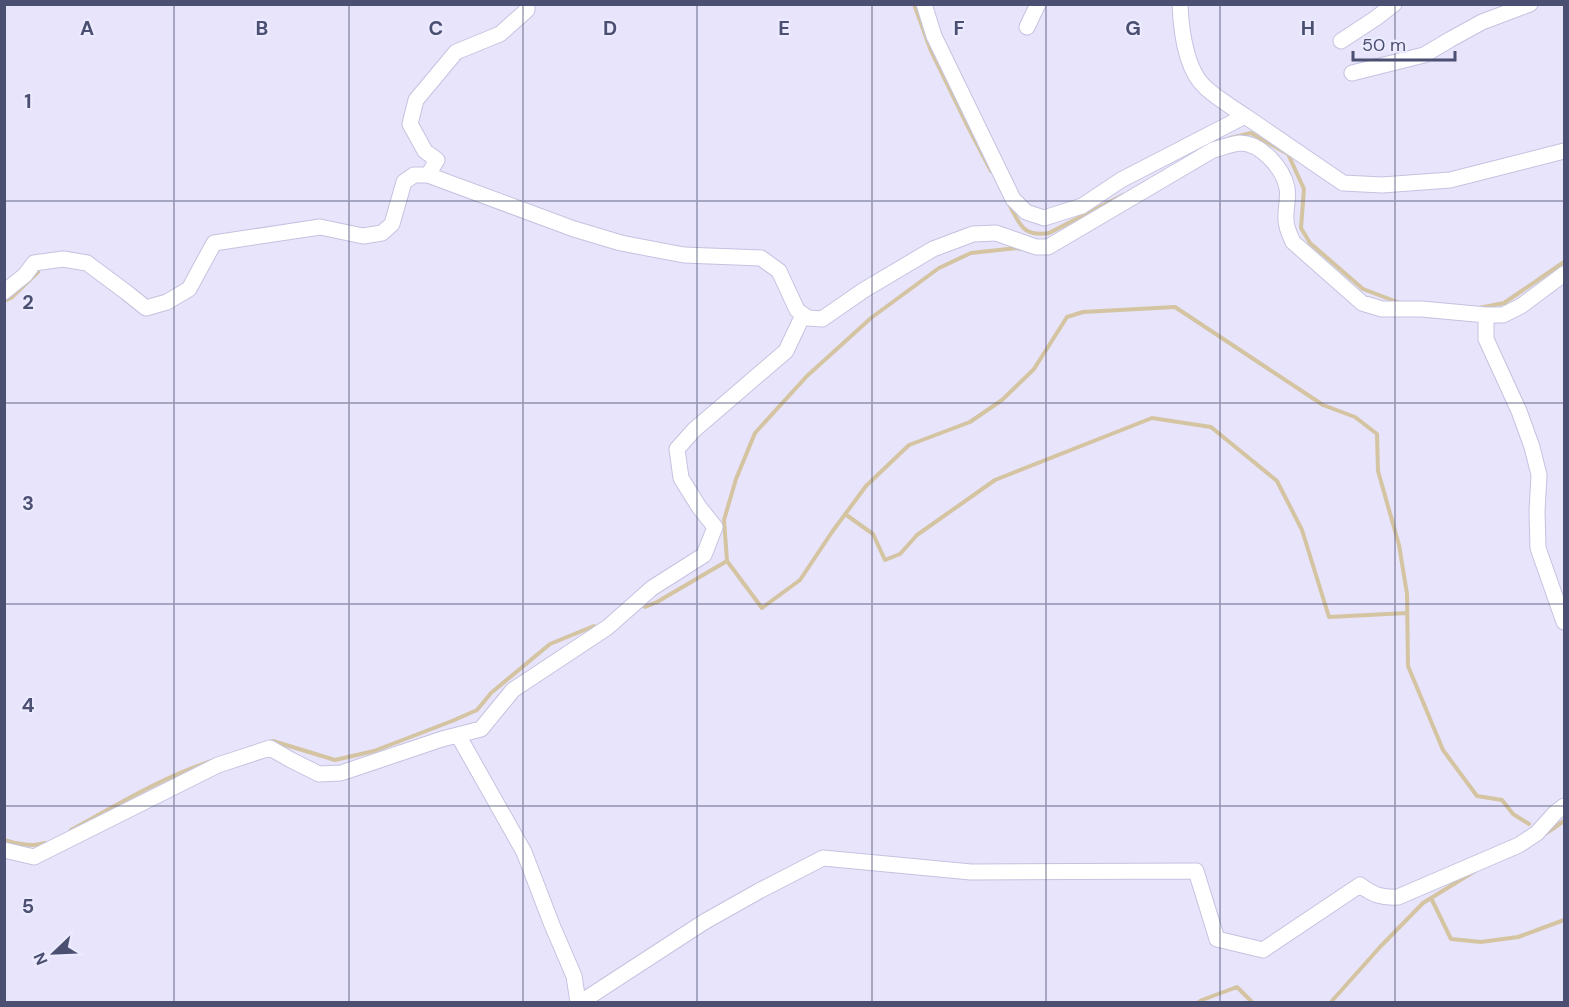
<svg xmlns="http://www.w3.org/2000/svg" width="1569" height="1007" font-family="'DM Sans',sans-serif">
	<rect width="100%" height="100%" fill="#e7e4fb"/>
	<g fill="none" stroke-linecap="round" stroke-linejoin="round">
		<path stroke="#d4c4a1" stroke-width="4" d="M914 4 931 51 966 123 991 171
			M1230 138 1251 133 1288 154 1304 189 1301 228 1310 243 1363 289 1400 303
			M1009 204C1020 225 1023 237 1049 233L1123 195
			M1020 249 1017 248 971 253 939 268 871 318 807 376 755 433 736 479 724 520 727 561 762 608 800 580 832 532 866 486 909 445 970 422 1002 400 1034 369 1067 317 1083 312 1175 307 1323 405 1355 417 1377 434 1378 471 1399 545 1407 594 1408 666 1443 750 1477 796 1502 800 1513 814 1529 824
			M4 301 11 298 38 272
			M1479 308 1504 303 1564 262
			M845 514 873 534 885 560 900 554 917 535 995 480 1152 418 1211 427 1277 481 1302 530 1329 617 1407 613
			M645 607 657 602 727 561
			M267 743 273 741 335 760 374 751 452 721 477 710 491 693 550 644 594 626
			M71 830C117 805 162 777 212 761
			M1545 834 1564 821
			M4 840C16 844 34 847 45 843
			M1431 898 1451 939 1481 942 1518 937 1564 920
			M1199 1002 1202 1000 1237 987 1252 1002
			M1331 1002 1380 947 1423 903 1475 871"/>
		<defs>
			<path id="minor" d="M924 4 934 36 1013 199 1026 212 1044 218 1082 206 1121 180 1245 116 1343 183 1382 185 1450 180 1564 151
				M1180 4C1181 30 1186 71 1206 88 1218 99 1232 107 1245 116
				M1027 27 1038 4
				M1341 41 1376 18 1394 4
				M1352 73 1424 55 1451 39 1482 22 1530 4
				M428 175 437 160 425 151 410 124 416 100 456 52 500 34 527 10V4
				M4 292 25 275 34 263 63 259 87 263 126 292 146 308 167 302 189 289 214 243 320 227 363 236 382 233 392 224 404 182 414 175H428L574 229 621 243 684 255 761 258 779 271 797 310 808 318 822 319 864 290 933 249 973 234 996 233 1036 247H1048L1213 150C1221 148 1231 144 1240 143 1261 143 1283 168 1287 188 1289 199 1285 209 1286 220 1286 228 1290 235 1293 242L1362 303 1382 309H1422L1486 315V339L1519 411 1532 447 1539 475 1537 512 1538 548 1564 622
				M1486 315H1503L1521 306 1564 274
				M458 735 524 852 552 925 574 976 578 1002
				M4 850 34 857 218 765 270 748 291 760 319 774 341 773 442 739 481 729 513 690 608 627 652 588 704 555 715 527 699 507 681 478 677 449 694 430 786 351 803 315
				M581 1002 704 922 759 891 823 858 971 872 1196 871 1217 939 1263 950 1360 885C1373 895 1382 898 1398 897L1519 845 1537 833 1556 812 1564 806"/>
		</defs>
		<use href="#minor" stroke="#c4c3e0" stroke-width="17"/>
		<use href="#minor" stroke="#fff" stroke-width="15"/>
	</g>
	<path fill="none" stroke="#4b4f71" stroke-width="1.5" stroke-opacity="0.55" d="M174 4V1002M349 4V1002M523 4V1002M697 4V1002M872 4V1002M1046 4V1002M1220 4V1002M1395 4V1002M4 201H1564M4 403H1564M4 604H1564M4 806H1564"/>
	<g font-size="20" text-anchor="middle" font-weight="bold" fill="#4b4f71" stroke="#eceafe" stroke-width="4.5" stroke-linejoin="round" paint-order="stroke">
		<text x="87" y="35">A</text>
		<text x="262" y="35">B</text>
		<text x="436" y="35">C</text>
		<text x="610" y="35">D</text>
		<text x="784" y="35">E</text>
		<text x="959" y="35">F</text>
		<text x="1133" y="35">G</text>
		<text x="1308" y="35">H</text>
		<text x="28" y="108">1</text>
		<text x="28" y="309">2</text>
		<text x="28" y="510">3</text>
		<text x="28" y="712">4</text>
		<text x="28" y="913">5</text>
	</g>
	<rect width="1569" height="1007" fill="none" stroke="#4b4f71" stroke-width="12"/>
	<g transform="translate(54 953) rotate(247)" stroke="#eceafe" stroke-width="4.5" paint-order="stroke">
	<path d="M0-4.5L10 22L0 15L-10 22Z" fill="#4b4f71"/>
	<text y="-9" font-size="16" font-weight="bold" text-anchor="middle" fill="#4b4f71">N</text>
	</g>
	<path d="M1353 51v9h102v-9" fill="none" stroke="#4b4f71" stroke-width="3"/>
	<text x="1362" y="51" font-size="18" fill="#4b4f71" stroke="#eceafe" stroke-width="4.5" paint-order="stroke">50 m</text>
</svg>
